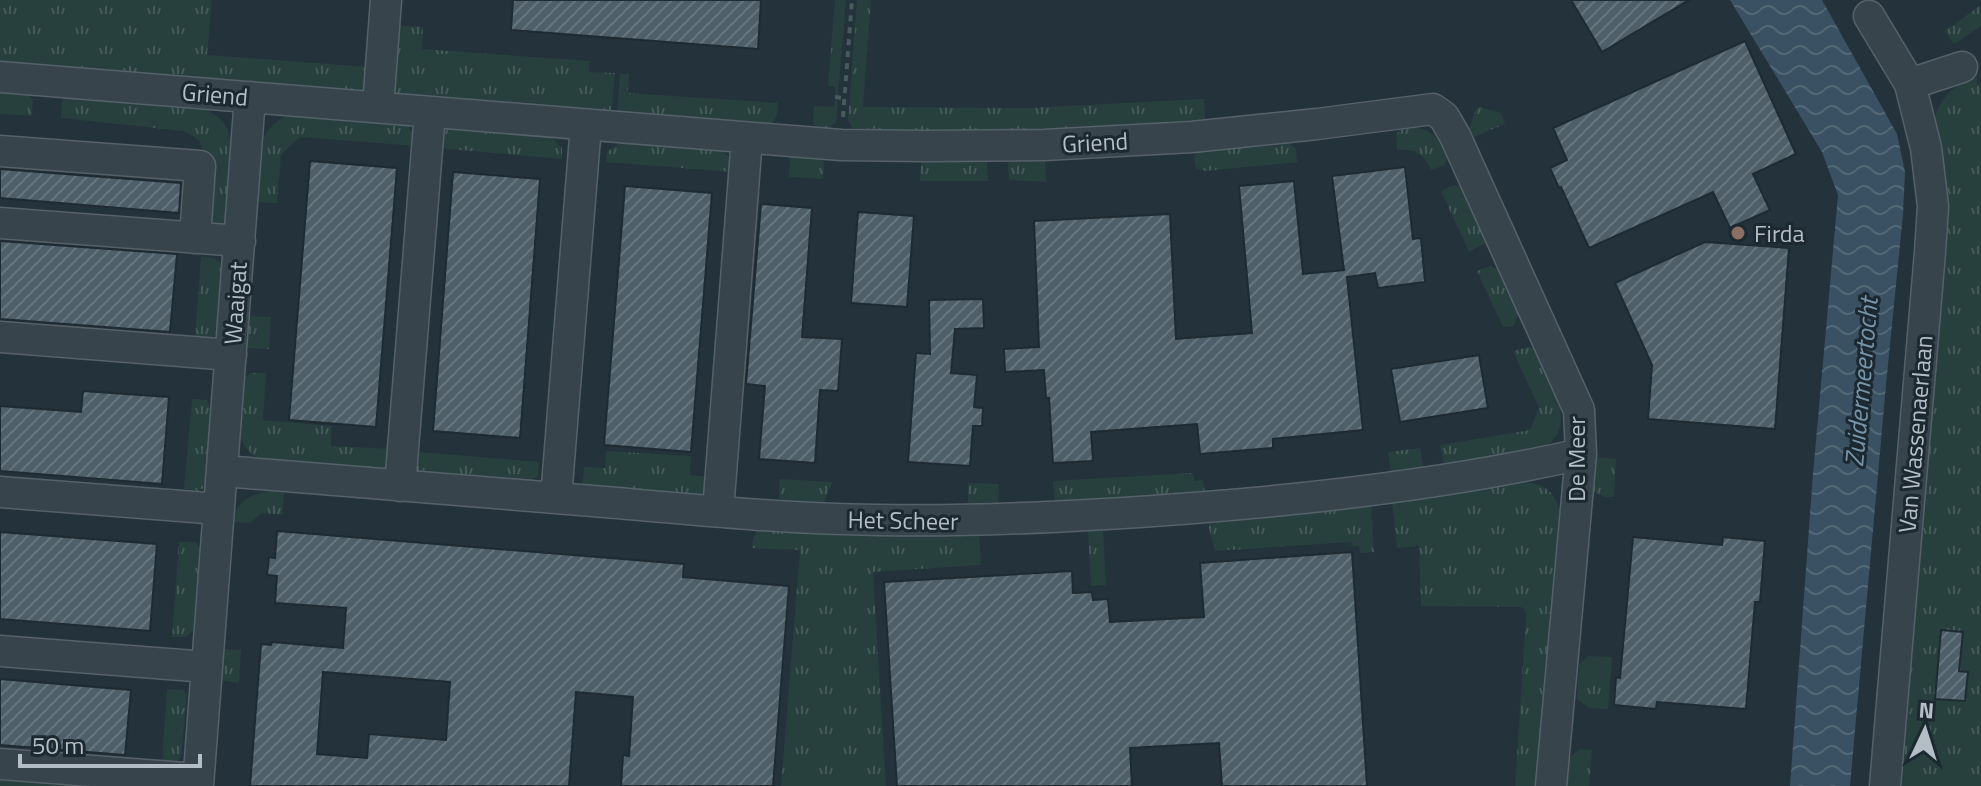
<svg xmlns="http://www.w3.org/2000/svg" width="1981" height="786" font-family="'Titillium Web',sans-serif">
	<defs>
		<pattern id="grass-tufts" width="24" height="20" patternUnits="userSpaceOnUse" patternTransform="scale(2)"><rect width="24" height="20" fill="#273f3d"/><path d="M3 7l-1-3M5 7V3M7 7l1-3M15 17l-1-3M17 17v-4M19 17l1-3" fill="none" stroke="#445958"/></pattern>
		<pattern id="water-waves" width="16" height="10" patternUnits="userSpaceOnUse" patternTransform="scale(2)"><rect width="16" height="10" fill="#395162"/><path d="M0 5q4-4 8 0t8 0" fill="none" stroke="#536877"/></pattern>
		<pattern id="building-hatch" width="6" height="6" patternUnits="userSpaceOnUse" patternTransform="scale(2)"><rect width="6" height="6" fill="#4f5f69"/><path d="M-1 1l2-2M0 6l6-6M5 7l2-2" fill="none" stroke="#66747d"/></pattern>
	</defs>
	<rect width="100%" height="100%" fill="#24323c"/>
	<path fill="url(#grass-tufts)" d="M0 0H212L207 55 370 67 367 89 361 92 0 63Z
		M835 0H846L838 95H835V87L828 86Z
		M857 0H871L863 107 1027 108 1204 99 1205 121 1071 128 947 132 853 128 848 121Z
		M1981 5V26L1954 44 1945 31Z
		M392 25 423 27 422 49 590 61 589 72 615 73 611 112 393 95Z
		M620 74H629L628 93 778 103C777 113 778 120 769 124L617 112Z
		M1977 77V84H1981V786H1897L1935 116C1943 95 1955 84 1977 77Z
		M0 92 29 94 33 100 32 116 0 114Z
		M67 97 202 108C213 113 221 117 227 128 236 147 227 202 225 225L220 229 203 228 209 166 199 140 184 131 61 118 62 101Z
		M835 100H838L836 122 827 129 816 127 813 122 814 106 834 107Z
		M1480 107 1501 113 1505 124 1474 137 1469 129 1476 109Z
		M288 116 407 125 416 136V146L300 137 281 155 277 203 260 202 256 197C259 166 253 129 288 116Z
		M1405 127C1429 127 1438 135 1448 156L1445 165 1431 170C1424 154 1415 148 1397 150L1396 136 1400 129Z
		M448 128 551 137 562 148V159L438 148V138Z
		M620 142 723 150 733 163V172L606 162 607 152Z
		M1288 143 1296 149 1297 162 1205 171 1196 168 1194 157 1197 151Z
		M790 156 822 158 824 165 823 179 789 177Z
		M1008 159H1045L1046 182 1009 180Z
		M921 160H987L988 181H920Z
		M1454 185 1463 188 1487 242 1469 252 1441 191Z
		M201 256 214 258 222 265 217 332 211 339H195Z
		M1491 266 1500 270 1519 312 1514 326 1503 327 1477 271Z
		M250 316 271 317 269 349 247 348Z
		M1529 347 1536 349C1549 379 1584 432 1537 450L1444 465 1440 445 1530 430 1539 408 1513 351Z
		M252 373H266L263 420 332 426 331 446 394 449 387 471 270 462 255 457 247 449 240 438 243 378Z
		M192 399 207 400 211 410 206 487 198 491 184 489Z
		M1420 448 1423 468 1391 473 1388 452Z
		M606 451 691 456 690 475 708 477 707 490 703 496 582 488 584 467 605 468Z
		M417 452 539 462 538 476 531 482 419 474 414 469Z
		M1596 457 1616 459 1614 497H1604L1593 491Z
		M1193 473 1194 481 1203 480 1205 493 1055 502 1053 481Z
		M779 479 832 482 824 502 789 503 779 498Z
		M1520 482C1545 483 1556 491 1561 516L1539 786H1515L1526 615 1525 609 1520 607 1421 606 1419 546 1397 548 1392 503Z
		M968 483 999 484 998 504 968 503Z
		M268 491 284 493 282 515 262 513 250 523 231 522C239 501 246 496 268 491Z
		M1371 505 1374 552 1360 553 1359 546H1352L1351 542 1215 551 1208 524Z
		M1103 529 1106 585 1091 586 1088 530Z
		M757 531 979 533 981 565 873 572 886 786H781L800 550 752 548 753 539Z
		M179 542H196L200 549 193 631 186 637H172Z
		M221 649 241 650 239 683 218 680Z
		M1588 656 1612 657 1608 709 1589 708 1577 699 1579 665Z
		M167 689 183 690 187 695 181 757 176 762 162 761Z
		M1580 749 1592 750 1589 786H1567L1569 758Z
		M0 775 132 786H0Z"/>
	<path fill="url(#water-waves)" d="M1730 0H1822L1897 134 1905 172 1903 214 1886 385 1850 786H1790L1813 474 1838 195 1822 152Z"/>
	<path fill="url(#building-hatch)" stroke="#1f2b33" stroke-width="2" fill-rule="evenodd" d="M513 0H761L758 49 511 30Z
		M1571 0H1689L1602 52Z
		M1745 41 1796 154 1753 174 1770 210 1730 228 1713 192 1589 248 1561 187 1559 188 1550 168 1567 160 1553 128Z
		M310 161 397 168 376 427 289 420Z
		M1405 167 1413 239 1421 238 1425 282 1378 288 1375 273 1347 277 1363 430 1273 439V448L1200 454 1197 424 1091 432 1093 461 1053 463 1049 398H1046L1044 370 1005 372 1004 349 1039 347 1034 221 1170 214 1176 339 1252 333 1239 186 1294 181 1303 274 1344 270 1332 176Z
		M0 169 181 183 179 213 0 198Z
		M453 172 540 179 520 438 433 431Z
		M625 186 712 193 691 452 604 445Z
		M761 204 812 208 802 337 842 339 838 391 820 390 815 463 759 459 765 386 746 384Z
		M858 212 914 216 907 307 851 303Z
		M0 241 177 254 170 332 0 319Z
		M1705 242 1789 248 1775 429 1648 419 1652 365 1615 283Z
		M983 299 984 328 955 329 951 373 977 375 974 407 983 408 982 426H973L970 466 908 462 916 353 930 354 929 300Z
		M1479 355 1488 408 1400 422 1391 369Z
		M83 391 169 397 162 484 0 471V406L81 412Z
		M277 531 684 564 683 577 789 586 773 786H621L623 755 629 756 633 697 576 692 569 786H250L261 644 271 645 272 642 343 648 346 608 275 603 277 576 267 575 269 557 275 558ZM323 672 450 682 446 740 369 734 367 758 317 754Z
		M0 532 157 544 150 631 0 619Z
		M1633 537 1722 545 1723 537 1765 541 1760 602H1755L1746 709 1657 702 1656 709 1614 705 1616 677 1620 678Z
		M1352 552 1367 786H1222L1219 743 1130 748 1132 786H897L884 582 1072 571 1073 593 1092 592 1093 600 1108 599 1110 622 1204 617 1200 563Z
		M1941 630 1963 632 1959 671 1968 672 1965 701 1935 699Z
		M0 679 131 690 125 755 0 745Z"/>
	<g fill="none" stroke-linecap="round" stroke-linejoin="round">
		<defs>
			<path id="minor" d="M1869 16 1910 84 1926 148 1933 206 1930 252 1885 786
				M0 77 841 145 924 146 1044 145 1192 137 1317 124 1433 109 1444 117 1455 136 1579 410 1581 454 1551 786
				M1910 84 1962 67
				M378 107 386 0
				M0 151 200 166 195 238
				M0 223 240 241
				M0 337 231 355
				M222 471C350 481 478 492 605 502 696 510 787 519 879 520 984 522 1089 516 1194 508 1324 498 1453 483 1581 454
				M400 486 430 112
				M0 492 219 509
				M556 498 586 125
				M718 511 747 138
				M0 651 207 667
				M0 764 198 779
				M198 786 250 97"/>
		</defs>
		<use href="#minor" stroke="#56616a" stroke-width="33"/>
		<path stroke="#465b5a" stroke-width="4" stroke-dasharray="6 6" stroke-linecap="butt" d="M835 97 844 98
			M843 117 852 0"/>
		<use href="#minor" stroke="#38444c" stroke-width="30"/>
	</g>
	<circle fill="#8d6e63" stroke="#1d2931" stroke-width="3" cx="1738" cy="233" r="8"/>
	<g text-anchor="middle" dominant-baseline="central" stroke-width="6" stroke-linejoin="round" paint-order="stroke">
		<g font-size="24" fill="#b4bec7" stroke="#1d2931">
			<text transform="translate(215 94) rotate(5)">Griend</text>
			<text transform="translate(1095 142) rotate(-3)">Griend</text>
			<text transform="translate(235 303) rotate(-86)">Waaigat</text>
			<text transform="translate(1915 434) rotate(-85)">Van Wassenaerlaan</text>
			<text transform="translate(1576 459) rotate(-90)">De Meer</text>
			<text transform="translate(903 520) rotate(1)">Het Scheer</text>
		</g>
		<g font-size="24" fill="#b4bec7" stroke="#1d2931" text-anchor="start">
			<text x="1754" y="233">Firda</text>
		</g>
		<g font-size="26" font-style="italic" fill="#7595aa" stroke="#1d2931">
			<text transform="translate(1861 382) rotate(-85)">Zuidermeertocht</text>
		</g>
	</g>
	<g transform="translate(1925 730) rotate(4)" stroke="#1d2931" stroke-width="6" paint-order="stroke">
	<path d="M0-6L14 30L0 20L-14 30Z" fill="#b4bec7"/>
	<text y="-12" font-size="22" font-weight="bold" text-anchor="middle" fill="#b4bec7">N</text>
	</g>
	<path d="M20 754v12h180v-12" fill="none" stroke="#b4bec7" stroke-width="4"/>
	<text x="32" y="754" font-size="24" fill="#b4bec7" stroke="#1d2931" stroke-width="6" paint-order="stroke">50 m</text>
</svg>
